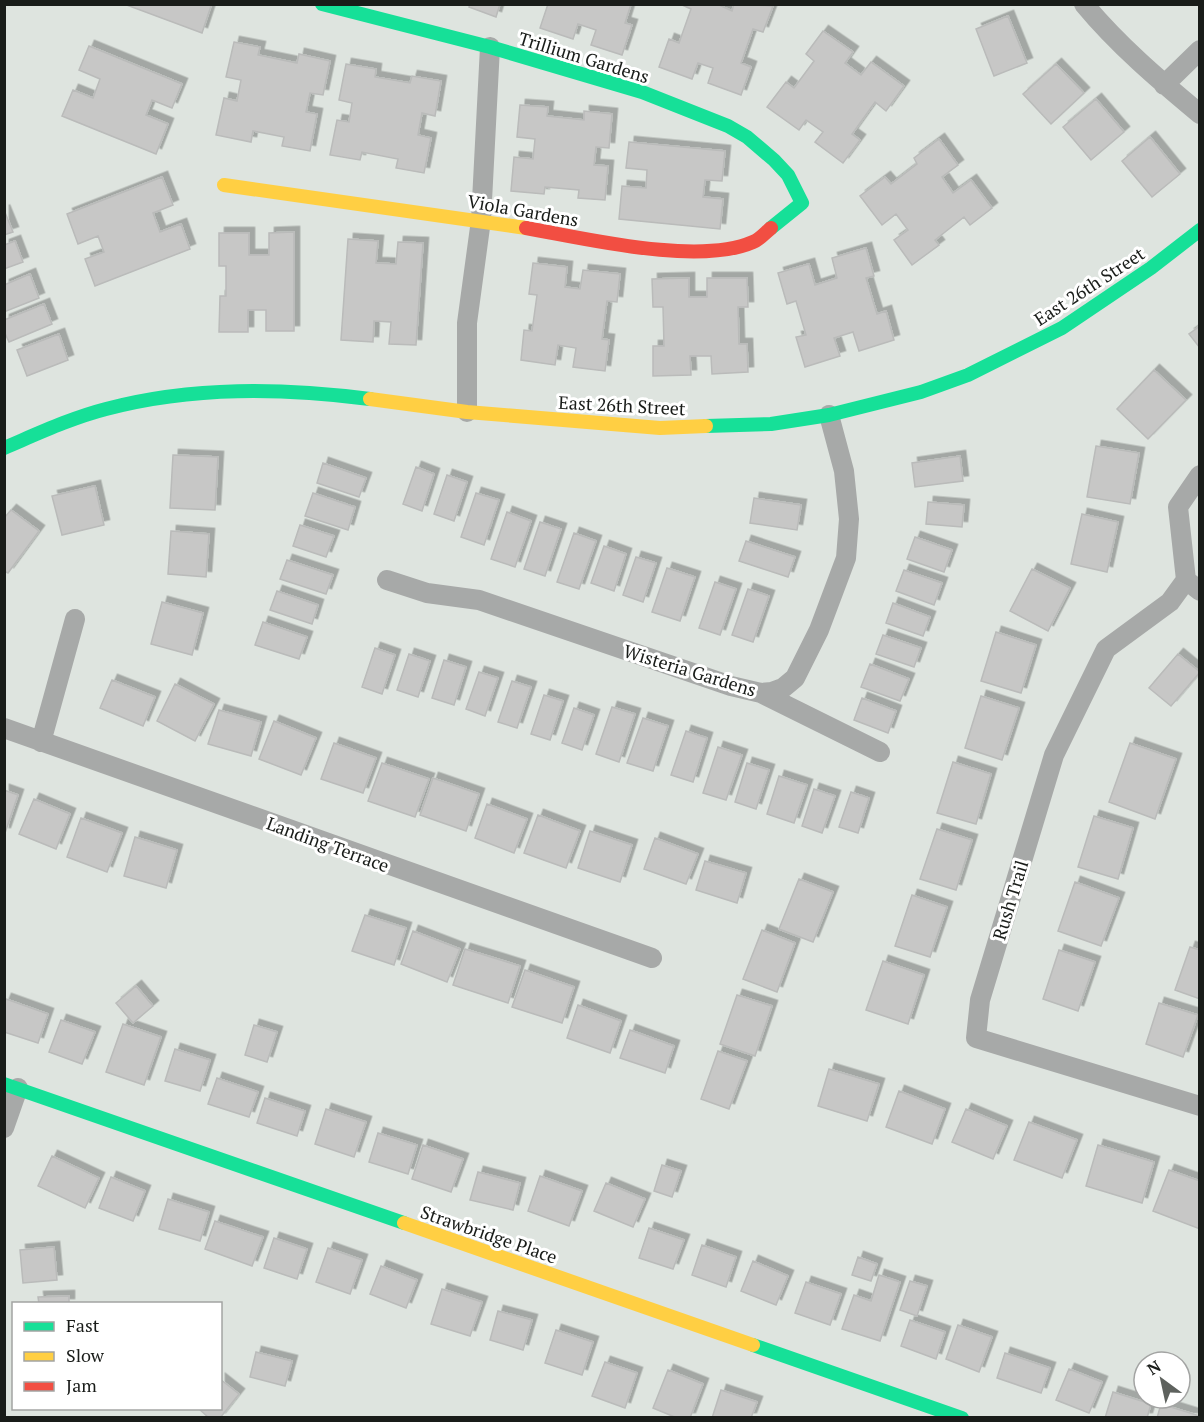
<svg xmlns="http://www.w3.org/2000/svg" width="1204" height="1422" font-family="'PT Serif',serif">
	<defs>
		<filter id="shadow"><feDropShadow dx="5.5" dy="-5.5" stdDeviation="0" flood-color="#0004"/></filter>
	</defs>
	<rect width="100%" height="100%" fill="#dee4df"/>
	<path fill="#c7c7c6" stroke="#babbba" stroke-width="1.5" filter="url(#shadow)" d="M124 4H207L211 6 202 33Z
		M470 4H500L496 17 469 7Z
		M548 4H631L625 23 632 25 622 55 591 45 596 30 578 24 573 39 540 28Z
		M717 4 732 11 734 4 773 6 763 32 753 29 741 63 751 67 741 95 708 83 713 68 698 63 692 79 659 67 669 39 679 43 691 9 680 4Z
		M1008 16 1027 63 994 76 976 29Z
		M823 31 853 52 845 63 861 75 871 62 904 86 886 111 875 102 852 134 860 140 843 163 815 142 823 132 806 120 799 130 767 107 786 82 794 88 814 61 806 54Z
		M234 42 260 47 258 55 297 63 299 54 330 61 323 95 310 93 306 112 317 114 310 151 282 146 284 137 253 131 251 142 216 135 224 98 237 101 241 80 226 77Z
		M89 46 182 84 172 108 152 100 146 115 168 124 156 154 62 116 73 90 93 98 100 79 79 70Z
		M346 64 376 69 375 77 410 83 412 76 441 81 435 116 422 113 418 135 431 138 424 173 396 168 398 159 362 152 360 160 330 155 337 120 349 122 352 103 339 100Z
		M1056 64 1084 93 1051 124 1023 94Z
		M1096 99 1124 132 1091 160 1063 127Z
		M520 105 548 107 547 116 584 120V111L612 114 609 148 596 147 594 165 608 166 605 200 578 198 579 190 545 187 544 194 511 191 514 157 533 159 535 139 517 137Z
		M1150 137 1180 174 1152 197 1122 161Z
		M939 139 958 165 942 177 953 193 971 180 992 208 970 225 964 217 935 240 939 245 912 265 894 240 908 230 896 214 882 225 860 196 885 177 891 184 917 164 914 158Z
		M629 142 725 151 722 181 705 180 703 197 723 199 720 229 619 219 622 186 646 188 647 170 626 168Z
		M162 177 173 205 153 213 160 232 181 224 190 249 95 286 85 259 104 252 98 236 78 244 67 214Z
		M4 210 13 232 4 235Z
		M294 232V331H266V310H248V332H219L220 296H226V266H219V233H249V255H269V233Z
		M348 239 378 241 376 263 396 264 398 242 423 243 416 345 389 344 391 322 374 321 373 342 341 340Z
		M15 241 23 262 4 269V245Z
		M866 248 874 276 866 278 877 314 886 311 894 340 859 351 853 332 834 338 840 356 805 367 796 337 806 335 796 301 787 304 778 273 809 264 815 285 837 278 832 258Z
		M533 263 567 267 565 287 580 289 583 270 620 274 617 302 607 301 602 339 609 340 605 371 573 367 576 348 558 345 555 365 521 360 524 330 532 331 537 295 529 294Z
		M30 274 39 298 4 312V285Z
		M689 278V297H707V278H747L748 307H738L739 344H747L748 372 712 374 711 356H690L691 375 653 376V346H664L663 307H653L652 279Z
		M44 304 52 324 9 342 4 331V320Z
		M1200 326V348L1189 334Z
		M59 334 68 360 27 376 17 350Z
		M1154 370 1186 400 1148 439 1117 409Z
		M1096 446 1139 453 1130 504 1087 497Z
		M173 455 218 457 215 510 170 508Z
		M960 456 963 481 915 487 912 463Z
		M323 463 366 478 359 497 317 483Z
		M416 467 434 474 422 511 403 504Z
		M447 475 467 482 454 521 434 514Z
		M95 486 104 525 62 535 52 496Z
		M313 493 355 507 348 530 305 516Z
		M476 493 499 500 484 545 461 537Z
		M754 498 801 505 797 530 750 523Z
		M928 502 964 505 962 527 926 524Z
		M11 510 39 531 8 573 4 571V518Z
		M507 512 531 521 515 567 491 559Z
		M1082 514 1118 522 1107 572 1071 564Z
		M540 522 561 529 545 576 524 569Z
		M300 525 334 536 326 557 293 546Z
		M171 531 209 534 206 577 168 574Z
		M574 533 596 541 579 589 557 582Z
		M915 537 952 550 944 572 907 559Z
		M746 541 795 557 788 577 739 561Z
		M604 546 626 554 614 591 591 583Z
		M636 557 656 563 643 602 623 595Z
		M287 560 333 575 326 594 280 579Z
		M667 568 695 577 680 621 652 612Z
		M1032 569 1070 588 1048 631 1010 611Z
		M904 570 942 583 934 605 896 591Z
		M715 582 736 589 720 635 699 628Z
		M748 589 769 596 753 642 732 635Z
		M277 591 318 605 312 624 270 610Z
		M162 602 203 613 192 655 151 644Z
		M893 603 930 617 923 636 886 623Z
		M263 622 307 637 299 659 255 645Z
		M996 632 1036 645 1021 693 981 681Z
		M883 635 921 648 914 667 876 654Z
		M375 648 395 655 382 694 362 687Z
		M409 654 430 661 418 697 397 690Z
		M1178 654 1200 672 1171 706 1149 688Z
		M444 660 466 667 454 705 432 698Z
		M870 664 909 679 900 701 861 687Z
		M479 672 498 678 485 716 466 709Z
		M112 680 155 697 143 726 100 708Z
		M512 681 531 687 517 728 498 722Z
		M175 684 214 704 195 741 157 721Z
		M544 695 563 701 550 740 531 734Z
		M981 696 1019 708 1002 760 965 748Z
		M862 698 896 711 888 733 854 720Z
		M612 707 635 714 619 762 596 754Z
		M574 708 594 715 582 750 562 743Z
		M219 710 261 722 251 756 208 744Z
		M643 718 668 726 653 771 627 763Z
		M274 721 316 738 301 775 259 759Z
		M686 731 707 738 693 782 671 775Z
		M334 743 376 758 363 793 321 779Z
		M1130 743 1176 759 1155 819 1109 802Z
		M718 747 742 755 726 800 703 793Z
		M953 762 991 774 976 824 937 813Z
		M382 763 429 779 415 817 368 801Z
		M747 763 769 770 756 809 735 802Z
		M779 776 807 785 794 823 767 814Z
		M433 778 479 794 466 831 420 815Z
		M814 789 835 796 822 833 802 826Z
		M4 790 18 795 5 833H4Z
		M851 792 869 798 858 833 839 827Z
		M34 799 70 814 56 849 19 834Z
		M487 804 527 819 514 853 475 838Z
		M538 815 580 831 566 868 524 853Z
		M1094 816 1133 828 1118 879 1078 867Z
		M81 818 122 833 107 872 67 857Z
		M937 829 972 840 956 890 920 879Z
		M590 831 632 845 620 882 578 868Z
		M135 837 177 850 166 888 124 876Z
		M655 838 698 854 686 884 644 869Z
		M705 861 746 873 737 903 696 890Z
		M799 879 833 892 813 942 779 929Z
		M1075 882 1119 898 1101 946 1058 931Z
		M912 895 947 907 930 957 895 946Z
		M365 915 406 928 394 965 352 951Z
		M762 930 795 943 777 992 743 979Z
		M413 931 460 949 447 982 401 964Z
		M1190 947 1200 950V999L1175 990Z
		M465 949 520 966 508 1003 453 985Z
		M1059 950 1095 962 1078 1011 1043 999Z
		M883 961 924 975 908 1024 866 1010Z
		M525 970 574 987 562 1023 512 1007Z
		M136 986 153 1006 133 1023 116 1003Z
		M737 995 772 1006 755 1056 720 1044Z
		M6 999 48 1014 38 1043 4 1032V1004Z
		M1159 1003 1198 1015 1183 1057 1146 1044Z
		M578 1005 621 1021 610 1053 567 1038Z
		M61 1020 95 1032 82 1064 49 1052Z
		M123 1024 161 1037 144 1085 106 1072Z
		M254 1025 277 1032 267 1062 245 1055Z
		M630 1030 674 1046 665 1073 620 1058Z
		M175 1049 210 1060 200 1091 165 1081Z
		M718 1051 747 1061 729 1109 701 1099Z
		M829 1069 879 1084 867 1121 818 1106Z
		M217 1078 258 1092 249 1117 208 1104Z
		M899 1091 945 1109 932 1144 886 1127Z
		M265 1098 305 1111 297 1136 257 1123Z
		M326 1109 366 1122 354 1157 315 1144Z
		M966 1109 1007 1126 993 1159 952 1142Z
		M1029 1122 1077 1140 1062 1178 1014 1160Z
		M378 1133 417 1145 408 1174 369 1162Z
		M423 1145 463 1159 451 1192 412 1179Z
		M1098 1145 1154 1162 1142 1203 1086 1186Z
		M52 1156 99 1178 85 1208 38 1186Z
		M662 1165 681 1171 672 1197 654 1191Z
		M1169 1170 1200 1181V1229L1153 1211Z
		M478 1172 520 1183 513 1210 470 1200Z
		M540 1176 582 1191 569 1226 528 1211Z
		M111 1177 145 1191 133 1221 99 1208Z
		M606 1183 645 1199 633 1227 594 1211Z
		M168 1199 209 1212 200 1241 159 1229Z
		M215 1221 263 1237 252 1266 205 1249Z
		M649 1228 684 1240 673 1269 639 1258Z
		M274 1238 307 1249 297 1279 264 1268Z
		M702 1245 736 1257 726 1287 692 1275Z
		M54 1247 57 1280 23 1283 20 1250Z
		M328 1248 362 1260 350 1294 316 1282Z
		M858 1257 877 1264 871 1281 852 1275Z
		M753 1261 788 1276 776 1305 741 1291Z
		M381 1266 417 1280 406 1308 370 1294Z
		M879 1275 900 1282 880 1341 842 1329 854 1295 871 1301Z
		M910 1281 927 1286 917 1316 900 1310Z
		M806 1282 841 1294 830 1325 795 1313Z
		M442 1289 482 1302 470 1336 431 1324Z
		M69 1296V1304H39L38 1297Z
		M498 1311 532 1320 523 1350 490 1340Z
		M910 1320 945 1332 936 1359 901 1346Z
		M958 1325 992 1337 979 1372 946 1359Z
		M556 1330 593 1342 582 1375 545 1363Z
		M256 1352 292 1361 285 1386 250 1377Z
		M1005 1353 1050 1368 1041 1393 997 1378Z
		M605 1362 637 1373 625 1408 592 1396Z
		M1069 1369 1102 1382 1089 1413 1056 1400Z
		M668 1370 703 1384 690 1418H677L653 1408Z
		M220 1379 239 1394 220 1418H209L198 1408H220Z
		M721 1390 757 1402 751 1418H712Z
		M1113 1392 1151 1404 1147 1418H1105Z
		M1161 1404 1200 1416V1418H1157Z"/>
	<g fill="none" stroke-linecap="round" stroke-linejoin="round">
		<path stroke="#a7a9a8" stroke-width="20" d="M1084 4C1118 45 1159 80 1200 114
			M1164 85 1200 50
			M467 412V323L481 220 490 47
			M1200 475 1178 507 1186 580 1200 591
			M387 580 427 593 479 600 731 686 761 693 772 692 783 688 795 678 819 630 846 558 849 519 844 471 829 415
			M1186 580 1170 602 1106 649 1054 755 980 1000 976 1038 1200 1106
			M761 693 880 752
			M4 728 652 958
			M41 742 75 619
			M4 1128 18 1088"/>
		<path stroke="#16e098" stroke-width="14" d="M322 4 490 47 642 92 728 126 747 137 774 160 788 175 802 203 771 228
			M706 426 771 424 829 415 921 392 968 375 1062 328 1151 268 1200 230
			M4 448C37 434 71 418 106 409 193 386 282 388 370 399
			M4 1084 404 1223
			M753 1345 962 1418"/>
		<path stroke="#ffcf43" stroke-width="14" d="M224 185 526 228
			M370 399 467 412 660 428 706 426
			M404 1223 753 1345"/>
		<path stroke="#f24e42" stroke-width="14" d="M526 228C584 238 698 266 753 242 759 240 765 233 771 228"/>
	</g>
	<g text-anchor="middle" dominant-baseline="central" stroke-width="6" stroke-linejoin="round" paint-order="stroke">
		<g font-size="18" fill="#191c19" stroke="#fff">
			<text transform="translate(584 57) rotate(17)">Trillium Gardens</text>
			<text transform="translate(523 210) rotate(10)">Viola Gardens</text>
			<text transform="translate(1089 286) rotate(-33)">East 26th Street</text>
			<text transform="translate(622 405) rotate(3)">East 26th Street</text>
			<text transform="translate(690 670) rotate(17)">Wisteria Gardens</text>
			<text transform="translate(328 844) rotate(20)">Landing Terrace</text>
			<text transform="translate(1010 900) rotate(-73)">Rush Trail</text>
			<text transform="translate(489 1234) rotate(19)">Strawbridge Place</text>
		</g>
	</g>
	<rect width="1204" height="1422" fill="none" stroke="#191c19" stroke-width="12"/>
	<rect x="12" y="1302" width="210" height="108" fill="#ffffff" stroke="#a3a4a3" stroke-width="1.5"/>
	<rect x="24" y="1322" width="30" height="9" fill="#16e098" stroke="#a3a4a3" stroke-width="1.5"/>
	<text x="66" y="1332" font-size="18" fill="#191c19">Fast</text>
	<rect x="24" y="1352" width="30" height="9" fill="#ffcf43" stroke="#a3a4a3" stroke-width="1.5"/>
	<text x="66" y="1362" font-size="18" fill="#191c19">Slow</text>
	<rect x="24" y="1382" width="30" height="9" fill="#f24e42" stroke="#a3a4a3" stroke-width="1.5"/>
	<text x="66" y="1392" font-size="18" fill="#191c19">Jam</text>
	<g transform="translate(1162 1380) rotate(327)"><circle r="28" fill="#ffffff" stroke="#a3a4a3" stroke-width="1.5"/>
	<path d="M0-4.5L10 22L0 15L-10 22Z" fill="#5e625e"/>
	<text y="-9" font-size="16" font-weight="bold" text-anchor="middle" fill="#191c19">N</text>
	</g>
</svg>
